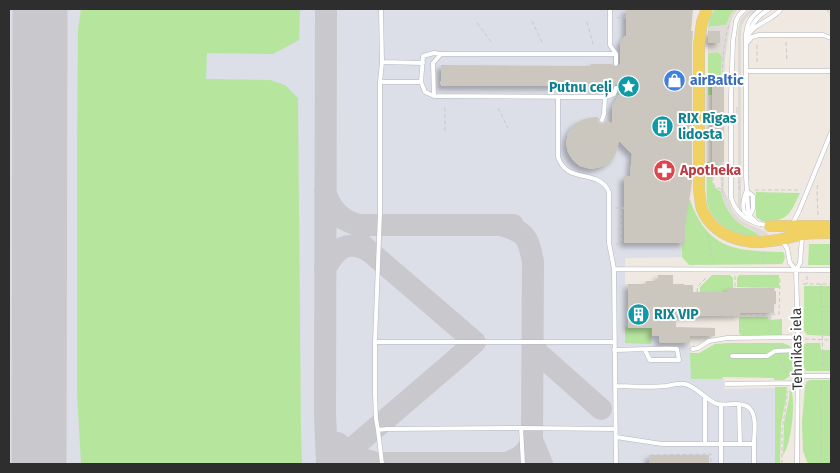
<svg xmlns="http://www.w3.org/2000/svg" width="840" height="473" font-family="'Fira Sans',sans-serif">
	<defs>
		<filter id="shadow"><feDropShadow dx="-4" dy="4" stdDeviation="2.5" flood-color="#0004"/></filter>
	</defs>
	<rect width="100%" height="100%" fill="#efe9e1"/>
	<path fill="#dcdee8" d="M9 9H693L691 31H687L685 243H682V257L625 258V284H628V328L626 327 652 336H659L660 343H690L691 367 723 366 724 389 775 388V464H9Z"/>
	<path fill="#b6e59e" d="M81 9H300L299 40 273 54 207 53 206 79 270 80 285 85 298 98 301 433 302 464H81L77 392V149L78 30Z
		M715 9H735L731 14 726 25 708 27 710 17Z
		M718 52 722 56 721 80 713 95H708V53Z
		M707 162H712L713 165 717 164C711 174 709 187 721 191 723 204 731 218 742 225 748 229 755 231 760 236 753 236 746 236 740 234 726 231 709 217 707 202 706 189 707 175 707 162Z
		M756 192 800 193C792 209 790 219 771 222 765 223 761 221 756 217Z
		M688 200H690C708 250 736 251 783 252 786 256 785 260 782 264L689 265 682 257V243L685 242 686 220Z
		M809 244H831V265H808Z
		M712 275H730L733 278V288H727V292H700V287Z
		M739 275H779V288L737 287V278Z
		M804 286H831V336L807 335 804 331Z
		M739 317H768L769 320 782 319V335L742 336 739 333Z
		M625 327 652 328 651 344 625 343Z
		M729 343H783L790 346 793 354V374L784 380H774V378L723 377 721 379H691L690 353H699L715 344Z
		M806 343H820L821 350H831V371H806L803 366 804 345Z
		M811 380H831V464H808L803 451 802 422 805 386 807 381Z
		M775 387H787L786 399 781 424 780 464H775Z
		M790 388C796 396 792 429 789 440 788 445 786 450 783 455L784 423 789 399Z"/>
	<path fill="#dfdcd8" d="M735 9H738L733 16 730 26 725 59 724 81 721 80 722 56 718 52 708 53V43H720V31H708V27L726 25 731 14Z
		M751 9H757L746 18 742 25 741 30V210L738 207V123H736V107H738V32L740 21 743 16Z
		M724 162V190L733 211 740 219 748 224 767 232 768 235 766 237 760 236 754 231 739 223 735 220 727 208 722 197 721 188 720 163Z"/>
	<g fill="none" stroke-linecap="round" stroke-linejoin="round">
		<path stroke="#c9c8cc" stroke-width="22" d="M326 9 325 413 327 464
			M40 108 46 52 53 9
			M325 191C330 209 341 221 359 225H513
			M500 225C526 232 528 236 533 262L532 440C526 454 521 457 507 463
			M325 269C336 249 346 239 369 251L359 242
			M532 342 538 353 601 409
			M532 440 542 464
			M338 443 353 456 376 463H522
			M39 462V464
			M336 464 343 456 455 360 475 342 369 251"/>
		<path stroke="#c9c8cc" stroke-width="55" d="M39 464 40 9"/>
	</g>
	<path fill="#cbc7bf" filter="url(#shadow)" d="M626 9H693L691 31H693L692 44V183L686 220 685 243H624V176H630L632 154 619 141 616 153 613 159 605 165 600 167 591 169 580 166 573 160 568 152 566 143 568 134 573 126 576 123 584 119 596 117 599 118 598 121 600 123 603 124 606 121 612 123V107L623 88H620L618 85 616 84 612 88H591V86H441V65L590 66 591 64H612L615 67H617L620 64V44L624 37 626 36Z
		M708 31H720V43H708Z
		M712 77 724 81V162L712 165Z
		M658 275H673V284H684V285H693V292H727V288H775L774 291H776V304H774V313H739L740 315 676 316V327L715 328V336H690V343H660L659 336H652V328H628V284H645L646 281H658Z
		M649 455H709V464H649Z"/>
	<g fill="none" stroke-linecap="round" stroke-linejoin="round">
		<defs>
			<path id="lane" d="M610 9V45L616 54V64
				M745 9 739 15 736 21 733 41 731 96V198C737 215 750 224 768 225
				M750 30C754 20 760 15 769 9
				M747 37C754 23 772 21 781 9
				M746 44 752 37 759 35H823L831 38
				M616 54H441L434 53 423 56 421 82 425 92 434 96 607 97 614 94 616 88
				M382 62 423 63
				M746 71H831
				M380 82H421
				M434 96 433 63 441 54
				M558 97V157C567 185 599 168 609 192V243L614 269 616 464
				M602 120 604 114 605 97
				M747 190C744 197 742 204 744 211L756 222
				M748 192 753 196V209L750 215
				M750 216 748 208 746 176V34C747 22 752 16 761 9
				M793 223 799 211 831 133
				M782 241 787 248 790 263 796 270
				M614 269 831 270
				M375 342H614
				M693 349 698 348 709 341 727 338 798 337
				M614 350C635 350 656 348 677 349L679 360H650L645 350
				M732 356H767L775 351 798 350
				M798 376H831
				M726 384 798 383
				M615 386C631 386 649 388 666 386 672 385 679 383 685 384 698 387 706 401 718 404 728 406 745 400 751 410 757 419 754 434 754 444H662L616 437
				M705 396V444
				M739 404 740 444
				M721 405V464
				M378 430 376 419 375 394V342L380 213V82L382 62 381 9
				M382 464 378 430 387 429 521 428
				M523 464 521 428 616 429
				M754 464V444
				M797 464 798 337 796 270 800 263 802 237"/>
			<path id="primary" d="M707 9 702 22 699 44V190C700 196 700 203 702 209 713 236 744 245 770 241 782 240 793 236 804 234 813 233 822 233 831 233
				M770 226H828"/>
		</defs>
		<use href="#lane" stroke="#b4b7c1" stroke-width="5"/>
		<use href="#primary" stroke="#c9c9c9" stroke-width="12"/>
		<path stroke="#c9c9c9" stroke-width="1" stroke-dasharray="4 2.5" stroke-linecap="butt" d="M827 9 831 17
			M617 18 626 17
			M532 21 543 44
			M587 22 593 44
			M681 22H684
			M477 23 492 43
			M786 42 787 62
			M757 62V45
			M445 76V86
			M722 81C723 62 723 43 729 25
			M440 85 441 80
			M682 99H688
			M498 108 508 128
			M589 117 590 125C564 131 574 165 597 158 604 156 607 150 608 143
			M575 123 580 129
			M445 131V107
			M715 135H718V132
			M671 150H663V157H671
			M573 160 578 154
			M722 163V190L724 197
			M640 165V139
			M588 168 590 159
			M721 189 715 187C710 176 715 167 722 159
			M739 190V178
			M755 190H801
			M615 208H624
			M818 215 817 191 818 182
			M707 234 709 239 712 259 715 262
			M616 245 621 241V208
			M763 252V263
			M735 276V288
			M807 276V284
			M803 284H831
			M821 284 823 369
			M697 292 698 286 707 277
			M822 307H831
			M726 316 779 314 780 277
			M770 316V332
			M805 339 831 340
			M779 358 789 376
			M650 455 711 454V464
			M782 464V430L788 391
			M821 464V383"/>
		<use href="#lane" stroke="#fff" stroke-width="4"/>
		<use href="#primary" stroke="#f2d163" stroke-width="11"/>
	</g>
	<defs>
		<symbol id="shop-disc" viewBox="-11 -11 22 22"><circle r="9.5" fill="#3f7fe0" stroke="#fff"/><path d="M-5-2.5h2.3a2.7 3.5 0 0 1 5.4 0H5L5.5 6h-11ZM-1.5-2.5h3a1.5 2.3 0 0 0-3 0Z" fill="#fff"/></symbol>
		<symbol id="sight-disc" viewBox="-11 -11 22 22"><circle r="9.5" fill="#0f9aa8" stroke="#fff"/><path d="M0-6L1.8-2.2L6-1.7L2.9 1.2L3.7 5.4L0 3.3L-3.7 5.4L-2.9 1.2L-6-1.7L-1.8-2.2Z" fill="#fff"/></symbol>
		<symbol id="building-disc" viewBox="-11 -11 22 22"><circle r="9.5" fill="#0f9aa8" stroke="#fff"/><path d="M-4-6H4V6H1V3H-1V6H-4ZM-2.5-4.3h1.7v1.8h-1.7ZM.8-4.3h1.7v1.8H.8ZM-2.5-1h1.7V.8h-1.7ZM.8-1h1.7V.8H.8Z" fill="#fff"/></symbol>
		<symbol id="pharmacy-disc" viewBox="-11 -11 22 22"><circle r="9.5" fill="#e0444e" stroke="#fff"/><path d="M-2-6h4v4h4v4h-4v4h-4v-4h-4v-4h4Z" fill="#fff"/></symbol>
	</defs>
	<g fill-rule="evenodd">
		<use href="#shop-disc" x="662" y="68" width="25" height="25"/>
		<use href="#sight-disc" x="616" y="74" width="25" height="25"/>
		<use href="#building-disc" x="650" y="114" width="25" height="25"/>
		<use href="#pharmacy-disc" x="652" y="158" width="25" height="25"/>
		<use href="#building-disc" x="626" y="302" width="25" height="25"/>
	</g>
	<g text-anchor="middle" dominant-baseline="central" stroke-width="4" stroke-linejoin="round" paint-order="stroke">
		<g font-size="14" font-weight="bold" fill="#366cbe" stroke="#fff" text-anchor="start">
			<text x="690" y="80">airBaltic</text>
		</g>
		<g font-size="14" font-weight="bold" fill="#0d838f" stroke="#fff" text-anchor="start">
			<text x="612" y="87" text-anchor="end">Putnu ceļi</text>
			<text x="678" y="118">RIX Rīgas<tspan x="678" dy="16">lidosta</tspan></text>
			<text x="654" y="314">RIX VIP</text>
		</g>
		<g font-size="14" font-weight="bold" fill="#be3a42" stroke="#fff" text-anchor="start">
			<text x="680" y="170">Apotheka</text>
		</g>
		<g font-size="14" fill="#2e2e2e" stroke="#fff">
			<text transform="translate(797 349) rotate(-91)">Tehnikas iela</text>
		</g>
	</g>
	<rect width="840" height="473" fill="none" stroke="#2e2e2e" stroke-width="20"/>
</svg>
